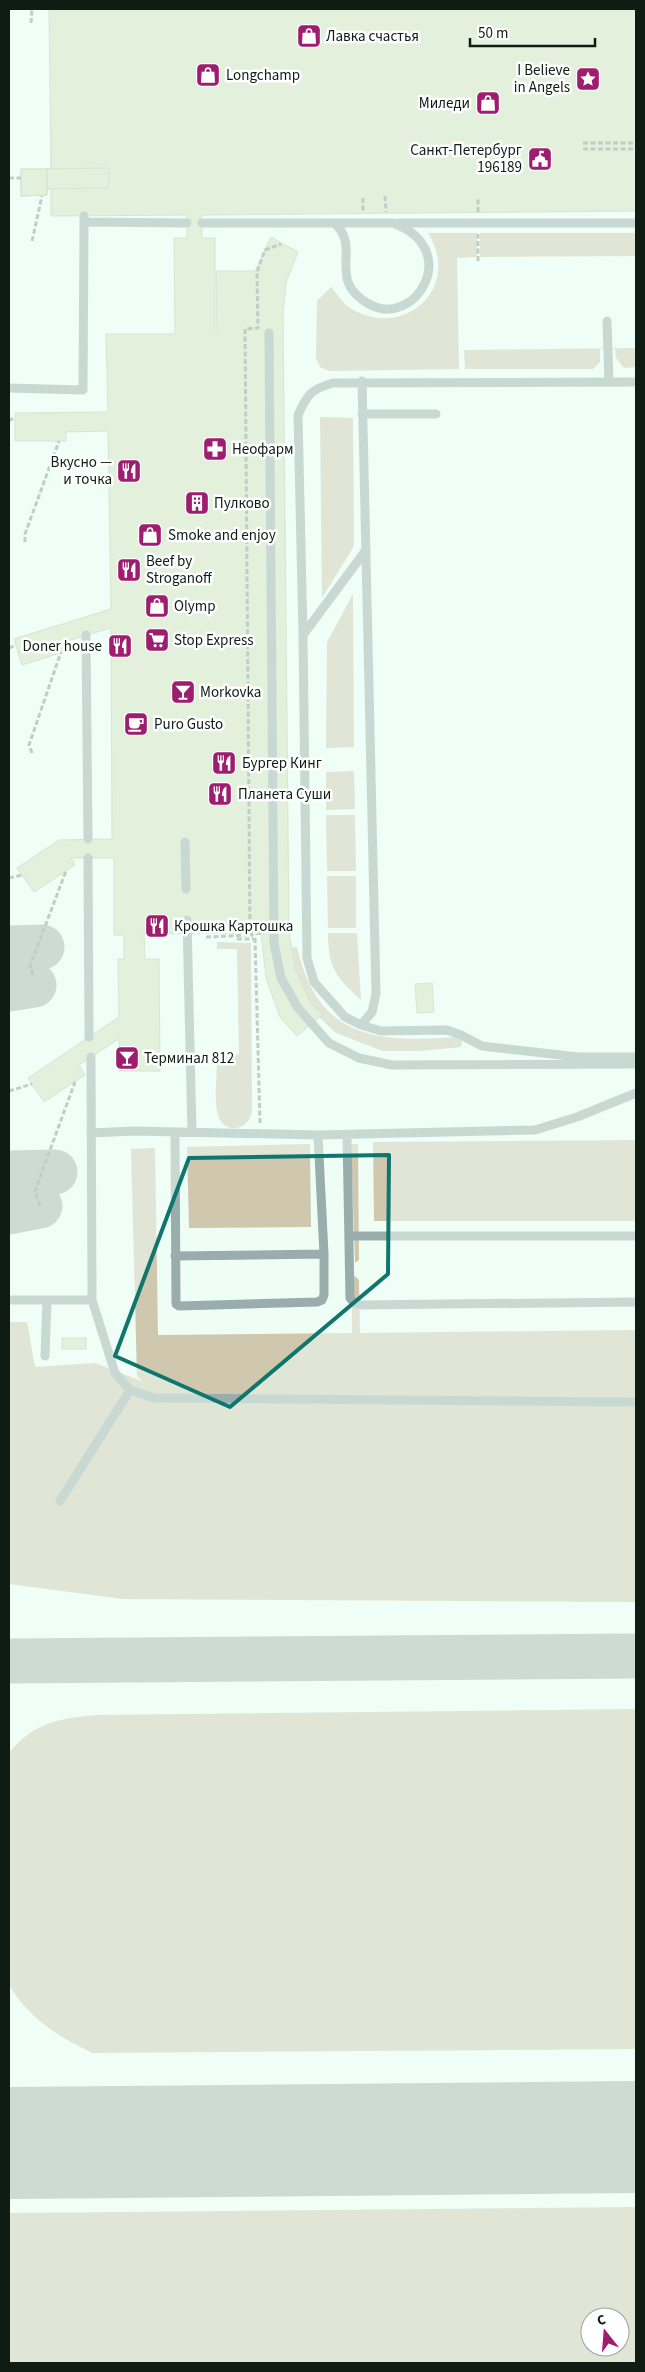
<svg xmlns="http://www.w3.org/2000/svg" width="645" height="2372" font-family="'Source Sans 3',sans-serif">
	<rect width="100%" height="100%" fill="#effef5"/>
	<path fill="#d0c7af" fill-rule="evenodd" d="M428 233H477V257L457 258 459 369 329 371 320 367 316 358 317 301 331 287C336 293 341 300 346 305 399 344 464 290 428 233Z
		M480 233H635L636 256 480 257Z
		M636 348V367L624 368 616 358 615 349H600V362L593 369H465L464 350Z
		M320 417 353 418 354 546 322 598Z
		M353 594 354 747 326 748 327 642Z
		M354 771 355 809 326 810V772Z
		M326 815H355L356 871H327Z
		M327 876H356V928H328Z
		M328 933H357L361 1000C336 977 328 968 328 933Z
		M217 942 251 943 252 1110C251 1128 229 1135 220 1120 213 1108 217 1075 217 1061L221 1057 239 1054 237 949H217Z
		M297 947C318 1038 374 1043 456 1037L462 1041 461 1047 420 1051H383L336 1033 306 1005 285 949Z
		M636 1140V1221H374L373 1142Z
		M310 1144 311 1227 189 1228 187 1147Z
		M351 1144H358L359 1260 355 1263Z
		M155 1148 158 1335 352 1333V1280L355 1276 359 1280 360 1333 636 1330V1602L123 1599 9 1584V1322H27L35 1367 95 1363 144 1382 137 1377 131 1149Z
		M636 1709V2049L92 2053C56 2035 30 2019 9 1985V1753C34 1722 60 1718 98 1715Z
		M636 2207V2363H9V2213ZM590 2317H620V2347H590Z"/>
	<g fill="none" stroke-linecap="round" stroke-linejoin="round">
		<path stroke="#a4b2aa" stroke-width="45" d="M9 948 42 947
			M9 989 34 985
			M9 1173 55 1172
			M9 1212 40 1206
			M9 1661 636 1656
			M9 2119 40 2131 121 2142"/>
		<path stroke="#a4b2aa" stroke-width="112" d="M9 2143 636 2137"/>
	</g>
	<path fill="#d2e0bd" stroke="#bac8a6" d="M49 9H636V211L202 215V238H215V333H217L216 271H255L271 237 298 252 286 283 283 313 289 932 295 969 310 1002 322 1015 297 1036 280 1017 266 978 261 933 144 934 145 959H159L160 1071H119V1039L79 1065 85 1075 44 1102 28 1078 119 1017 118 959H124V935H114V858H71L75 865 34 892 17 868 59 840 112 839 111 628 67 641 70 650 22 665 14 639 111 609 108 431 66 432V441H15V413L108 412 106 334H175L174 238H187V215L51 216V189H47V195L21 196V169H51Z
		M109 168V188L47 189V169Z
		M21 169H47V195L21 196Z
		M432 983 434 1012 417 1013 415 984Z
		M62 1338H86V1349H62Z"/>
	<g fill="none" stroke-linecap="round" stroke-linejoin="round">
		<path stroke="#86958c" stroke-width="3" stroke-dasharray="5 2.5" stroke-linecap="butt" d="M31 23 32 9
			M583 143H636
			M583 149H636
			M9 178H21
			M385 196 386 212
			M363 198V212
			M478 212V198
			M32 241 42 196
			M478 261V234
			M9 421 15 417
			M25 542V534L59 441
			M9 648 16 645
			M32 753 29 745 61 652
			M9 878 22 875
			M206 937 250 935 245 329 258 328 257 272 265 250 281 244
			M237 939H254
			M33 975 30 966 66 871
			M9 1091 32 1084
			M260 1123 255 939 251 934 264 933
			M40 1206 35 1191 75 1082"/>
		<path stroke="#99adac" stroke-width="9" d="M84 216V222L187 223
			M202 223H393C464 249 415 330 369 304 325 280 363 247 334 223
			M398 223H636
			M607 321 609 382
			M269 333 274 943 281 978 298 1008 329 1043 359 1058 392 1065 636 1064
			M636 382 333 383C311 389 307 395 298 415L303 635 307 958 314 982 345 1017 361 1025 381 1031 447 1030 461 1035 482 1046 578 1057H636
			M9 388 83 390 84 222
			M362 414H436
			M86 635 88 839
			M303 635 366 550
			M185 842 186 889
			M88 858 89 1037
			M187 920 192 1132
			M361 1025 372 1012 376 994 362 381
			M91 1057 92 1300 115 1373 130 1390 154 1398 636 1402
			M91 1133 134 1131 318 1135 535 1130 577 1117 636 1093
			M318 1135 324 1254
			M347 1135 350 1298 354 1303 361 1305 636 1302
			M350 1236H636
			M175 1256 324 1254V1295L322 1300 317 1302 179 1306 176 1304 175 1132
			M9 1300H92
			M45 1356 47 1300
			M60 1501 130 1390"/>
	</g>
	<path d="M0 0H645V2372H0ZM389 1155 388 1274 230 1407 115 1356 189 1158Z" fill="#effef5" fill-opacity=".55" fill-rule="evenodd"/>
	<path fill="none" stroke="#0f766e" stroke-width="4" stroke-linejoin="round" d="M389 1155 388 1274 230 1407 115 1356 189 1158Z"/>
	<defs>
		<symbol id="shop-square" viewBox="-11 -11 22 22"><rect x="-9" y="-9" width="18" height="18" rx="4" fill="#9f1d6f" stroke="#fff"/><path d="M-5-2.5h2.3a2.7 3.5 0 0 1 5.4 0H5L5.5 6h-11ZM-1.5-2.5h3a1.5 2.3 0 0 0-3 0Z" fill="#fff"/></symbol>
		<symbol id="sight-square" viewBox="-11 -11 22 22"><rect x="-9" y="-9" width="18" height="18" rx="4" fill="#9f1d6f" stroke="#fff"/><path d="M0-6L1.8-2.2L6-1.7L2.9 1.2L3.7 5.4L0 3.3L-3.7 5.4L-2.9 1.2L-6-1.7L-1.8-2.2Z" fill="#fff"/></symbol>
		<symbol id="civic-square" viewBox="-11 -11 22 22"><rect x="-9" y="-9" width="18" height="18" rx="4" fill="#9f1d6f" stroke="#fff"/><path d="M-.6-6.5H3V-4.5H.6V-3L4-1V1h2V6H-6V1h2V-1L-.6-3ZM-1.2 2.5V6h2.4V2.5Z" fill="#fff"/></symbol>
		<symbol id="pharmacy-square" viewBox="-11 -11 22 22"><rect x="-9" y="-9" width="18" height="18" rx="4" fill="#9f1d6f" stroke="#fff"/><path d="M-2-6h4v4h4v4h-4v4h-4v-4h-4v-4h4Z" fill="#fff"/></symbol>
		<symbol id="restaurant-square" viewBox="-11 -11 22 22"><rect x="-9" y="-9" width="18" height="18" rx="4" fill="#9f1d6f" stroke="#fff"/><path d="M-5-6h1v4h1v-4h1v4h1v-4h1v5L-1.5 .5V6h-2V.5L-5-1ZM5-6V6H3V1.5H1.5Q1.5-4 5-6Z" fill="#fff"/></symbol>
		<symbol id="building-square" viewBox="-11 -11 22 22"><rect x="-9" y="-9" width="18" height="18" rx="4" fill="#9f1d6f" stroke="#fff"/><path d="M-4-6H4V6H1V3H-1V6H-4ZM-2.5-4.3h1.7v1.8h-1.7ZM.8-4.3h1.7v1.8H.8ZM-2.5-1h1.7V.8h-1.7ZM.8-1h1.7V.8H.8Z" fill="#fff"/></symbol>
		<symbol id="supermarket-square" viewBox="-11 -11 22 22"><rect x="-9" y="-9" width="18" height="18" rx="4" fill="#9f1d6f" stroke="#fff"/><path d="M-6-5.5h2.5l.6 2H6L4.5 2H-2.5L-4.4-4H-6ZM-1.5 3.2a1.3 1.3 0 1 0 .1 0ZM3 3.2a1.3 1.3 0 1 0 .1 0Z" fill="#fff"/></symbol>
		<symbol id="bar-square" viewBox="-11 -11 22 22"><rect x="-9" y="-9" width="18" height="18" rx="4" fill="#9f1d6f" stroke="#fff"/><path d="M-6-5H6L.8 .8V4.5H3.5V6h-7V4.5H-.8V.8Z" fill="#fff"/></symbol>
		<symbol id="cafe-square" viewBox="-11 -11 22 22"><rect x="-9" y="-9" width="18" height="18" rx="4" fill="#9f1d6f" stroke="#fff"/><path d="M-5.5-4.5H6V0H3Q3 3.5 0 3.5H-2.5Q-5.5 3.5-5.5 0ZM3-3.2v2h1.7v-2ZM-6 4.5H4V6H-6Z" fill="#fff"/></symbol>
	</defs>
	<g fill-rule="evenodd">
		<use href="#shop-square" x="295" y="22" width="28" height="28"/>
		<use href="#shop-square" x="194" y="61" width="28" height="28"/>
		<use href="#sight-square" x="574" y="65" width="28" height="28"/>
		<use href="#shop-square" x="474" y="89" width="28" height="28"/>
		<use href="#civic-square" x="526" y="145" width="28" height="28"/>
		<use href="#pharmacy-square" x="201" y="435" width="28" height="28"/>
		<use href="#restaurant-square" x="115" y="457" width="28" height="28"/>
		<use href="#building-square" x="183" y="489" width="28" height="28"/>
		<use href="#shop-square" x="136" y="521" width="28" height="28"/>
		<use href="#restaurant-square" x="115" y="556" width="28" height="28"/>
		<use href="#shop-square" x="143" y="592" width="28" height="28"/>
		<use href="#supermarket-square" x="143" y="626" width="28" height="28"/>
		<use href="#restaurant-square" x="106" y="632" width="28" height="28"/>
		<use href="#bar-square" x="169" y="678" width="28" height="28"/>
		<use href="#cafe-square" x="122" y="710" width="28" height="28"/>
		<use href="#restaurant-square" x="210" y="749" width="28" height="28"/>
		<use href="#restaurant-square" x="206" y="780" width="28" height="28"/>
		<use href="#restaurant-square" x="143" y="912" width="28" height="28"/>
		<use href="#bar-square" x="113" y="1044" width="28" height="28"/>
	</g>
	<g text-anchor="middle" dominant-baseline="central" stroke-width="5" stroke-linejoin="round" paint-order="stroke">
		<g font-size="15" fill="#0e1c14" stroke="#fff" text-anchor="start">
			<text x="326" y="36">Лавка счастья</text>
			<text x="570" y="70" text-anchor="end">I Believe<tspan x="570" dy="17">in Angels</tspan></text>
			<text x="226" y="75">Longchamp</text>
			<text x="470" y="103" text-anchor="end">Миледи</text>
			<text x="522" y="150" text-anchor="end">Санкт-Петербург<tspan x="522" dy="17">196189</tspan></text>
			<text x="232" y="449">Неофарм</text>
			<text x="112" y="462" text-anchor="end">Вкусно —<tspan x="112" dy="17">и точка</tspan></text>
			<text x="214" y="503">Пулково</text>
			<text x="168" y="535">Smoke and enjoy</text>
			<text x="146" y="561">Beef by<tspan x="146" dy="17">Stroganoff</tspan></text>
			<text x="174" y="606">Olymp</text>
			<text x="174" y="640">Stop Express</text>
			<text x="102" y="646" text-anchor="end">Doner house</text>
			<text x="200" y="692">Morkovka</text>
			<text x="154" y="724">Puro Gusto</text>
			<text x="242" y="763">Бургер Кинг</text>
			<text x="238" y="794">Планета Суши</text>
			<text x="174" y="926">Крошка Картошка</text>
			<text x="144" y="1058">Терминал 812</text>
		</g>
	</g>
	<rect width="645" height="2372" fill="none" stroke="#0e1c14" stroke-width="20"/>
	<g transform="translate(605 2332) rotate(343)"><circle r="24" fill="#ffffff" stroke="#9fa4a1"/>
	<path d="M0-4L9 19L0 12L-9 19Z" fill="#9f1d6f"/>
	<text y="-8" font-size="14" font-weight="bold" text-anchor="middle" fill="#0e1c14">С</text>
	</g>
	<path d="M470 38v8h125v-8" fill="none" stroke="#0e1c14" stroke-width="2.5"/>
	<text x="478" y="38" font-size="15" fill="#0e1c14" stroke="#ffffff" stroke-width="4" paint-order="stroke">50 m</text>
</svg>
